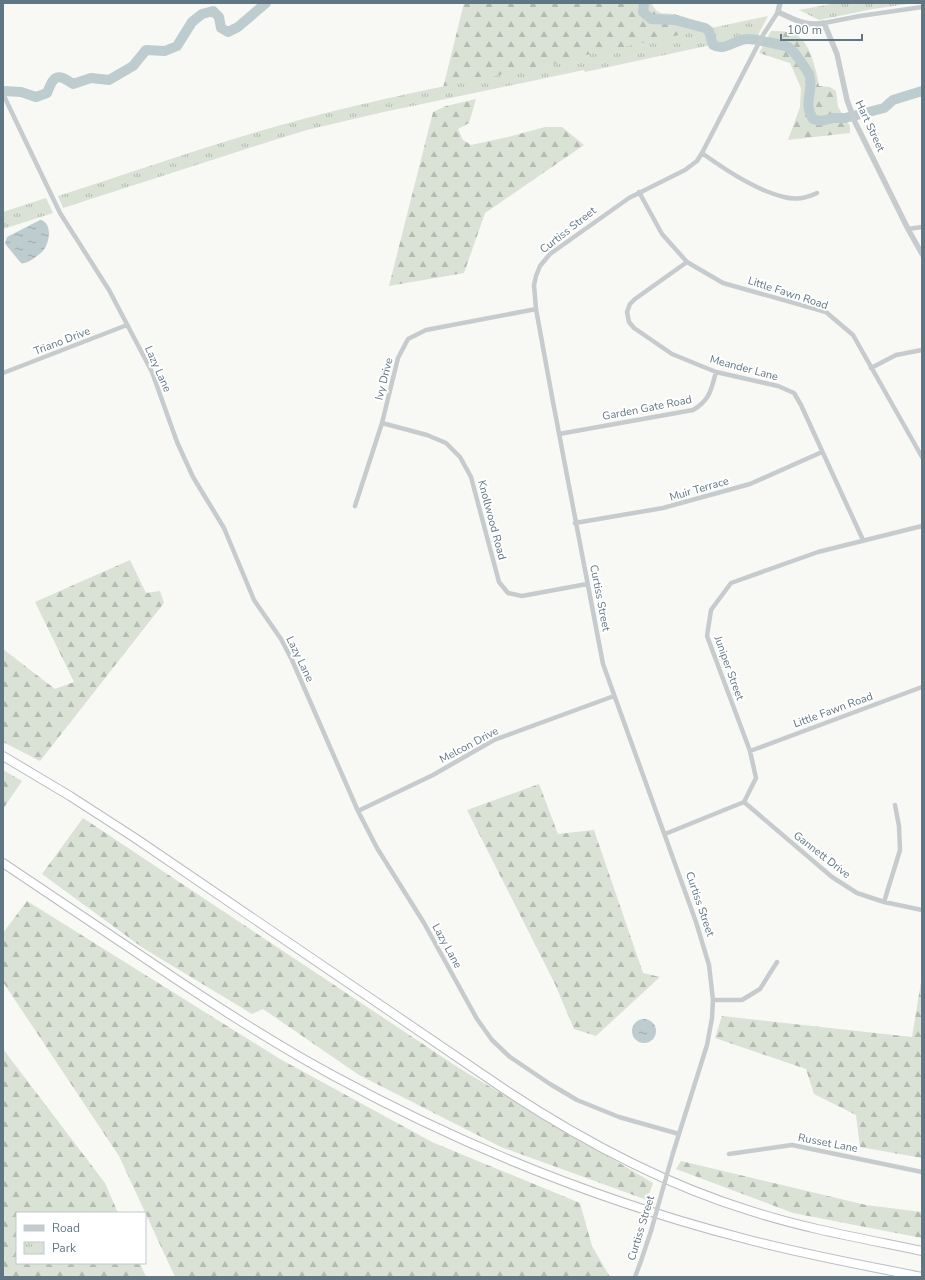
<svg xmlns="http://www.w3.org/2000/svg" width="925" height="1280" font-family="'Nunito Sans',sans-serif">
	<defs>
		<pattern id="forest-firs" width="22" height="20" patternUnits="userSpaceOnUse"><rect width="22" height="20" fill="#dae1d5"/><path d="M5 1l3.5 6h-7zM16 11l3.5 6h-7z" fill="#b4bbb2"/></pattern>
		<pattern id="park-tufts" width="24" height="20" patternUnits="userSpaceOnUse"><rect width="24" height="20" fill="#dae1d5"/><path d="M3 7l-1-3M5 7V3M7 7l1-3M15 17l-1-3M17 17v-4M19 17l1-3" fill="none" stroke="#b4bbb2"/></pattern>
		<pattern id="water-ripples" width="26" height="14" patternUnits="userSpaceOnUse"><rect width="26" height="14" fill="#bdcccf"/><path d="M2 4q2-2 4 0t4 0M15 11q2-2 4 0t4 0" fill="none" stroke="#9daaad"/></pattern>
	</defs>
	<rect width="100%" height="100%" fill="#f8f8f5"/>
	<path fill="url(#forest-firs)" d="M464 3H653L652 5C661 18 665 11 677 15 684 16 690 19 696 22L700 33 443 88Z
		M771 31C778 31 789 31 796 35 810 41 817 73 819 86L830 87 836 91 838 107 850 126V133L788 140 800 107 801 88 790 63 759 53Z
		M476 99 469 123 458 129 463 140 471 145 508 137 545 127H562L584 145 485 213 464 273 389 286 433 112 446 106Z
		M130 560 146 593 160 591 164 603 40 761 3 742V649L55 689 74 682 35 602Z
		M3 770 22 781 3 809Z
		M539 784 558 834 594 830 643 973 660 977 596 1036 574 1029 555 984 467 810Z
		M83 818 462 1070 653 1183 647 1200 501 1147 359 1075 263 1009 252 1014 143 948 42 874Z
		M27 901 280 1059 432 1142 580 1203 592 1246 610 1277H175L119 1156 3 982V933Z
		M922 976V1158L860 1147 856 1115 814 1094 806 1069 715 1038 722 1016 912 1037Z
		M3 1049 105 1183 118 1213H17V1263H140L146 1277H3Z
		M681 1161 866 1205 922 1212V1238L793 1213 676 1169Z"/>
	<path fill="url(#park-tufts)" d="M837 3H915L873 9 819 20 799 10Z
		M768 16 758 35 585 72 584 70 379 113 307 130 271 141 63 208 58 196C139 170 220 141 303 119 395 94 488 78 581 58V56Z
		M46 198 53 213 3 229V212Z"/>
	<path fill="url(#water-ripples)" d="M40 220C52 222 50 240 45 248 42 253 38 255 33 259 29 261 26 264 21 263L6 245 5 243 7 237Z
		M632 1031a12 12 0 1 1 24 0a12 12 0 1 1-24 0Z"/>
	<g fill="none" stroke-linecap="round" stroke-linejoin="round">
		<path stroke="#bdcccf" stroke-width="10" d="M644 3 643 12 651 19 675 20 705 28 709 31 713 45C725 52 735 39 748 39 753 39 784 45 788 47 794 51 798 58 802 63 804 67 807 70 809 74 815 89 802 102 813 119L821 121 834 118H845L884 108 893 100 922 91
			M3 91 21 92 36 97 47 93C54 75 57 73 73 84L91 78 109 80 133 66 146 50 165 51 177 46 192 22 202 14 213 11 219 17 221 28 228 32 238 27 266 3"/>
		<defs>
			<path id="motorway" d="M3 756 70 796 135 838 507 1091C583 1141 663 1184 751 1211 807 1229 865 1239 922 1251
				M3 863C53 896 102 930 152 963 211 1003 271 1042 334 1076 463 1146 600 1201 742 1238 801 1254 862 1265 922 1277"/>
		</defs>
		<use href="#motorway" stroke="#babec1" stroke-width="10"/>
		<path stroke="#c6cbce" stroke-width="4.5" d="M824 23 860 16 922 7
			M3 94 60 213 109 290 152 372 177 442 193 477 224 528 254 600 281 639 292 660 358 811 377 848 424 923 477 1019 492 1040 510 1057 550 1084 577 1100 619 1117 679 1134
			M702 153C724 169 758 191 784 197 795 200 807 198 817 193
			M639 192 662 234 687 262 723 283 826 312 853 335 922 457
			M908 229 922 227
			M687 262 635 299 630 304 627 312 629 322 634 328 672 354 716 372 778 386 794 393 801 405 863 540
			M871 368 896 355 922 350
			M3 373 127 325
			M382 423 427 435 446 443 460 457 471 477 499 582 508 593 522 596 587 584
			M559 434 693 410C710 400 711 390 716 372
			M355 506 382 423 398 358 408 339 426 330 536 309
			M575 523 663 508 750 484 822 452
			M750 751 922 687
			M744 802 832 877 857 893 884 902 922 910
			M358 811 433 775 494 740 614 696
			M665 834 744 802 756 778 750 751 707 636 711 610 731 583 818 552 922 526
			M884 902 900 850 899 826 895 805
			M713 1000H742L760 989 777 962
			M673 1153 707 1045 712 1018 713 1000 709 965 696 922 603 664 553 402 536 309 534 285 536 276 540 266 550 254 629 198 685 170 697 161 702 153 763 35 778 12
			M729 1154 792 1145 922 1172
			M635 1277 641 1261 651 1231"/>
		<path stroke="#c6cbce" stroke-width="5.5" d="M780 3 778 12C794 19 806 27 824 23L837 54 847 100 855 122 908 229 922 254"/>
		<use href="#motorway" stroke="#fff" stroke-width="8"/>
		<path stroke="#c6cbce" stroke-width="4.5" d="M651 1231 673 1153"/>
	</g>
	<g text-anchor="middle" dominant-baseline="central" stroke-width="4" stroke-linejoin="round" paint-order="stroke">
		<g font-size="11" fill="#607783" stroke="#fff">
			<text transform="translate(870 126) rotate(65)">Hart Street</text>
			<text transform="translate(568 230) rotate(-38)">Curtiss Street</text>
			<text transform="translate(788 293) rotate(18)">Little Fawn Road</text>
			<text transform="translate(62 341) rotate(-21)">Triano Drive</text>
			<text transform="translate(744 368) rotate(15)">Meander Lane</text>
			<text transform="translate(158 369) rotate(66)">Lazy Lane</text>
			<text transform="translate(384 379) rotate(-76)">Ivy Drive</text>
			<text transform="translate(647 408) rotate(-11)">Garden Gate Road</text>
			<text transform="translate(699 489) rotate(-16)">Muir Terrace</text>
			<text transform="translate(492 520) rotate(75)">Knollwood Road</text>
			<text transform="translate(600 598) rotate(79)">Curtiss Street</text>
			<text transform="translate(300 659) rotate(64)">Lazy Lane</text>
			<text transform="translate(729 668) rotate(70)">Juniper Street</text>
			<text transform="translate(833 710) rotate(-20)">Little Fawn Road</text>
			<text transform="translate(469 745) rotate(-28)">Melcon Drive</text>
			<text transform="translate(822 855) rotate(38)">Gannett Drive</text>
			<text transform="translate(700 904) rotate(71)">Curtiss Street</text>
			<text transform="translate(447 946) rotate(61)">Lazy Lane</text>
			<text transform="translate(828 1143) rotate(11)">Russet Lane</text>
			<text transform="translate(641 1228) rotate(-73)">Curtiss Street</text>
		</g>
	</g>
	<rect width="925" height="1280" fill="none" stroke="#607783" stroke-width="8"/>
	<rect x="16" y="1212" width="130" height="52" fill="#ffffff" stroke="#bfc9cd"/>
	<rect x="24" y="1225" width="20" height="6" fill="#c6cbce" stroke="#bfc9cd"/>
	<text x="52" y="1232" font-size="12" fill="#607783">Road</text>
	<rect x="24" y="1242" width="20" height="12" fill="url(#park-tufts)" stroke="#bfc9cd"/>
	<text x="52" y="1252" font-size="12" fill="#607783">Park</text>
	<path d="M781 34v6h81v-6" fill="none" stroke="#607783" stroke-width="2"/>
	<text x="787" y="34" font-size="12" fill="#607783" stroke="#ffffff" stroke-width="3" paint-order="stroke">100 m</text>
</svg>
